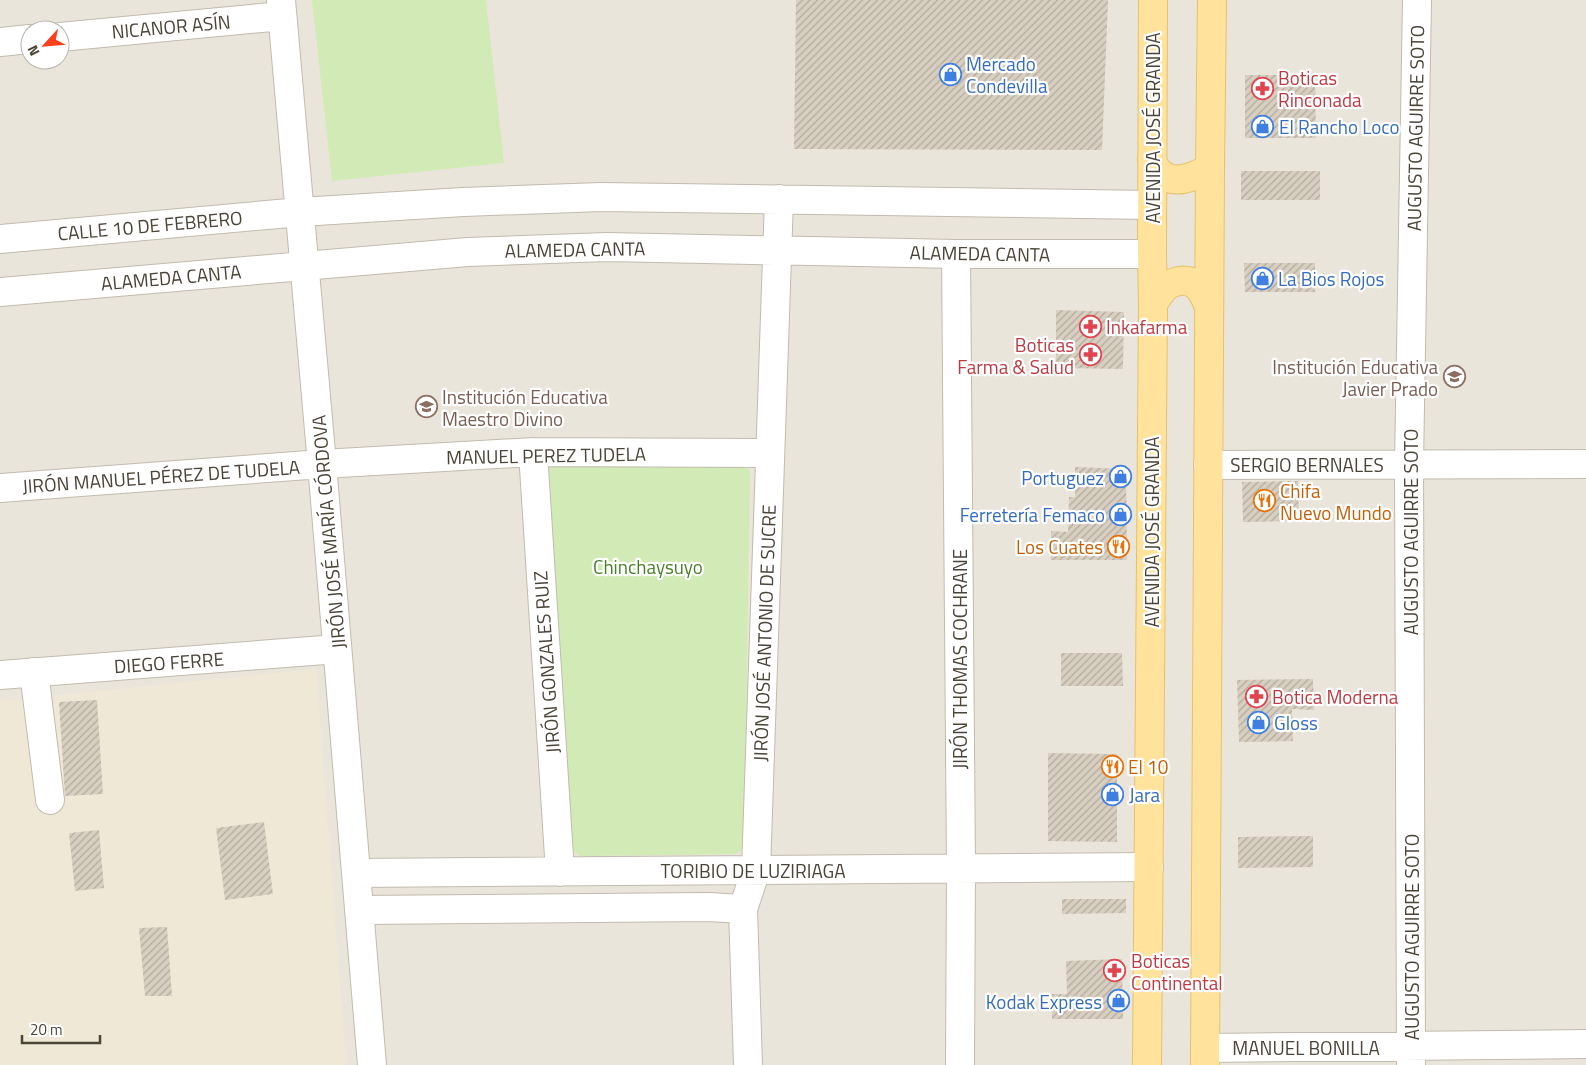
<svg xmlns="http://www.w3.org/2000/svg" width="1586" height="1065" font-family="'Titillium Web',sans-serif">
	<defs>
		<pattern id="building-hatch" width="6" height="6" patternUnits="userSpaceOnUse" patternTransform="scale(1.25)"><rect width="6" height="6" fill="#d8cfc1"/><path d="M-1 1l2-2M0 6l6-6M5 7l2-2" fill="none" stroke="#b1aa9e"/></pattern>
	</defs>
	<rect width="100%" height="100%" fill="#f6f3ec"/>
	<path fill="#eae5da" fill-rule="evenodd" d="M0 0H1586V1065H0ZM30 30H60V60H30Z"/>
	<path fill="#efe8d6" d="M316 669 346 1065H0V701Z"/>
	<path fill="#d2eab5" d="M312 0H486L504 163 332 181Z
		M543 465 743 467 750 470 744 848 737 854 580 856 571 850Z"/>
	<path fill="url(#building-hatch)" d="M796 0H1108L1102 150 794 149Z
		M1245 75H1315L1316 138H1245Z
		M1241 171H1320V200H1241Z
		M1244 263H1315V292H1245Z
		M1056 310 1124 312 1123 369 1056 368Z
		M1075 467 1126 469 1127 560H1051V531L1068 532 1069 497H1075Z
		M1298 481 1299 521 1243 522 1242 482Z
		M1061 653H1122L1123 686H1061Z
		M1313 679 1314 710 1292 709 1293 741 1239 742 1237 680Z
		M97 700 103 794 65 796 59 702Z
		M1048 753 1117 754V842L1048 841Z
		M264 822 273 894 225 900 216 828Z
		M99 830 104 888 75 891 69 833Z
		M1313 836V867L1238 868V837Z
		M1062 899H1126V913L1062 914Z
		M167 927 172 996H145L139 928Z
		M1122 959 1123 1019H1052V994H1067L1066 961Z"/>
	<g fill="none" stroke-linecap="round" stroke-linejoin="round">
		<defs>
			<path id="minor" d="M281 0 322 464 372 1065
				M60 37 282 16
				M0 42 30 39
				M0 239 300 212 463 202 601 197 1152 205
				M956 254 961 869 960 1065
				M0 292 468 252 607 247 956 254H1152
				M533 452 560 872
				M1208 465 1586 464
				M0 488 322 464 533 452 770 453
				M34 672 50 800
				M0 675 337 649
				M356 873 1149 867
				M359 910 708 907 743 909
				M1205 1048 1586 1044
				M748 1065 743 909 756 870 779 199
				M1411 1065 1409 464 1417 0"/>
			<path id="major" d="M1152 160C1153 163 1155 168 1158 171 1173 187 1194 177 1210 168
				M1153 304C1157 298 1162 289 1168 285 1171 283 1176 282 1179 281 1197 278 1204 294 1209 307
				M1147 1065 1153 304 1152 254 1153 0
				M1205 1065 1210 168 1212 0"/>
		</defs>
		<use href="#minor" stroke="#c2bbae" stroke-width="30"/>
		<use href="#major" stroke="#e6c16a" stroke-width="30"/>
		<use href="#minor" stroke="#fff" stroke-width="28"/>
		<use href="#major" stroke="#ffe39c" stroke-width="28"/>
	</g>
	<defs>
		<symbol id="shop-ring" viewBox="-11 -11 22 22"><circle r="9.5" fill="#fff" stroke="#3f7fe0" stroke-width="1.5"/><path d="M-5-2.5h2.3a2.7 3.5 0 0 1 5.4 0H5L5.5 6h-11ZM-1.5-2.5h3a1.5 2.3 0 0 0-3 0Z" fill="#3f7fe0"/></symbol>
		<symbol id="pharmacy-ring" viewBox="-11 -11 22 22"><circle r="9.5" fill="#fff" stroke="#e0444e" stroke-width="1.5"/><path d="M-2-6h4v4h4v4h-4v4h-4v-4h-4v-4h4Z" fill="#e0444e"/></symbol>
		<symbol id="school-ring" viewBox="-11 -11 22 22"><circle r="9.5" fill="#fff" stroke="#8d6e63" stroke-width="1.5"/><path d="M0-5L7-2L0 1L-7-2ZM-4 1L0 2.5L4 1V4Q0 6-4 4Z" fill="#8d6e63"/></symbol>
		<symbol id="restaurant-ring" viewBox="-11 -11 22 22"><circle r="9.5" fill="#fff" stroke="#e8710a" stroke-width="1.5"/><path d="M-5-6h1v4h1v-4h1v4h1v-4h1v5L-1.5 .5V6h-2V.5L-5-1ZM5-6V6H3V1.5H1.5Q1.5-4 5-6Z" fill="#e8710a"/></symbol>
	</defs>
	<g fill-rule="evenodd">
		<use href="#shop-ring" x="938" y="62" width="25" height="25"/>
		<use href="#pharmacy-ring" x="1250" y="76" width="25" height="25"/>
		<use href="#shop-ring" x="1250" y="114" width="25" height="25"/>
		<use href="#shop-ring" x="1250" y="266" width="25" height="25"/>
		<use href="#pharmacy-ring" x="1078" y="314" width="25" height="25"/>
		<use href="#pharmacy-ring" x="1078" y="342" width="25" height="25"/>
		<use href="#school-ring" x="1442" y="364" width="25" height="25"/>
		<use href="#school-ring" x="414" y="394" width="25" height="25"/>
		<use href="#shop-ring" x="1108" y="464" width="25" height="25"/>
		<use href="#restaurant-ring" x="1252" y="488" width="25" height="25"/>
		<use href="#shop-ring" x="1108" y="502" width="25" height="25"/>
		<use href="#restaurant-ring" x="1106" y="534" width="25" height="25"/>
		<use href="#pharmacy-ring" x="1244" y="684" width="25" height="25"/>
		<use href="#shop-ring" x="1246" y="710" width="25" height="25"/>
		<use href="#restaurant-ring" x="1100" y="754" width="25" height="25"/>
		<use href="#shop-ring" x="1100" y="782" width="25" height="25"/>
		<use href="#pharmacy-ring" x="1102" y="958" width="25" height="25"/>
		<use href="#shop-ring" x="1106" y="988" width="25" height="25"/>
	</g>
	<g text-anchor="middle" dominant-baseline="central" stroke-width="4.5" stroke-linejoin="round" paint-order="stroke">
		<g font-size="19" fill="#4b4439" stroke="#fff">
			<text transform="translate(171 26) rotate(-5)">NICANOR ASÍN</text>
			<text transform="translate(1152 128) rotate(-90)">AVENIDA JOSÉ GRANDA</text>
			<text transform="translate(1415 128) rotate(-89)">AUGUSTO AGUIRRE SOTO</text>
			<text transform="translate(150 225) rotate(-5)">CALLE 10 DE FEBRERO</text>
			<text transform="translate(575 249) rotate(-1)">ALAMEDA CANTA</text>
			<text transform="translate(980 253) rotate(1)">ALAMEDA CANTA</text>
			<text transform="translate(171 277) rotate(-5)">ALAMEDA CANTA</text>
			<text transform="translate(546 455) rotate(-1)">MANUEL PEREZ TUDELA</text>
			<text x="1307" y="464">SERGIO BERNALES</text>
			<text transform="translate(161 476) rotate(-4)">JIRÓN MANUEL PÉREZ DE TUDELA</text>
			<text transform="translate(328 532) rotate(-95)">JIRÓN JOSÉ MARÍA CÓRDOVA</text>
			<text transform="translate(1151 532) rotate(-90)">AVENIDA JOSÉ GRANDA</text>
			<text transform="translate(1410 532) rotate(-90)">AUGUSTO AGUIRRE SOTO</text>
			<text transform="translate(764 633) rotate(-88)">JIRÓN JOSÉ ANTONIO DE SUCRE</text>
			<text transform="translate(959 659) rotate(-90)">JIRÓN THOMAS COCHRANE</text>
			<text transform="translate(169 662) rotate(-4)">DIEGO FERRE</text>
			<text transform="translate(546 662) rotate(-94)">JIRÓN GONZALES RUIZ</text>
			<text x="753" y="870">TORIBIO DE LUZIRIAGA</text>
			<text transform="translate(1411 937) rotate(-90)">AUGUSTO AGUIRRE SOTO</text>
			<text x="1306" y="1047">MANUEL BONILLA</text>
		</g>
		<g font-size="19" fill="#366cbe" stroke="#fff" text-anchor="start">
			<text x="966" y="63">Mercado<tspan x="966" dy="22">Condevilla</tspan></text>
			<text x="1279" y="126">El Rancho Loco</text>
			<text x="1278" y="278">La Bios Rojos</text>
			<text x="1104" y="477" text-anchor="end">Portuguez</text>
			<text x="1105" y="514" text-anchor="end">Ferretería Femaco</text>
			<text x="1274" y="722">Gloss</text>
			<text x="1129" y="794">Jara</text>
			<text x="1102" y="1001" text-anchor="end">Kodak Express</text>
		</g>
		<g font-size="19" fill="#be3a42" stroke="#fff" text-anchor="start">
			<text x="1278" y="77">Boticas<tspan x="1278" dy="22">Rinconada</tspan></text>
			<text x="1106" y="326">Inkafarma</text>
			<text x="1074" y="344" text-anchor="end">Boticas<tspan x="1074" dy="22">Farma &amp; Salud</tspan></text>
			<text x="1272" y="696">Botica Moderna</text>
			<text x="1131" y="960">Boticas<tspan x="1131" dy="22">Continental</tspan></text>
		</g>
		<g font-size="19" fill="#785e54" stroke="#fff" text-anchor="end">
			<text x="1438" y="366">Institución Educativa<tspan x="1438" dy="22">Javier Prado</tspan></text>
			<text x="442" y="396" text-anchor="start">Institución Educativa<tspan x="442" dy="22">Maestro Divino</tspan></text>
		</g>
		<g font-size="19" fill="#c56008" stroke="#fff" text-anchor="start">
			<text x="1280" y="490">Chifa<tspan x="1280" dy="22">Nuevo Mundo</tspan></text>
			<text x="1103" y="546" text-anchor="end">Los Cuates</text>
			<text x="1128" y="766">El 10</text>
		</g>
		<g font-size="19" fill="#4a7f2a" stroke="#fff">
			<text x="648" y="566">Chinchaysuyo</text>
		</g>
	</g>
	<g transform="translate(45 45) rotate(244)"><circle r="24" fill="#ffffff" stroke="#b7b4b0"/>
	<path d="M0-4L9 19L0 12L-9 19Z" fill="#fc3f1d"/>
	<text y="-8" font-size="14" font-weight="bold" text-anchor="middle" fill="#4b4439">N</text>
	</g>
	<path d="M22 1035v8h78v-8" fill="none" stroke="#4b4439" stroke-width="2.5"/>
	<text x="30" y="1035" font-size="15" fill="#4b4439" stroke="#ffffff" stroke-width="4" paint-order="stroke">20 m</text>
</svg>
